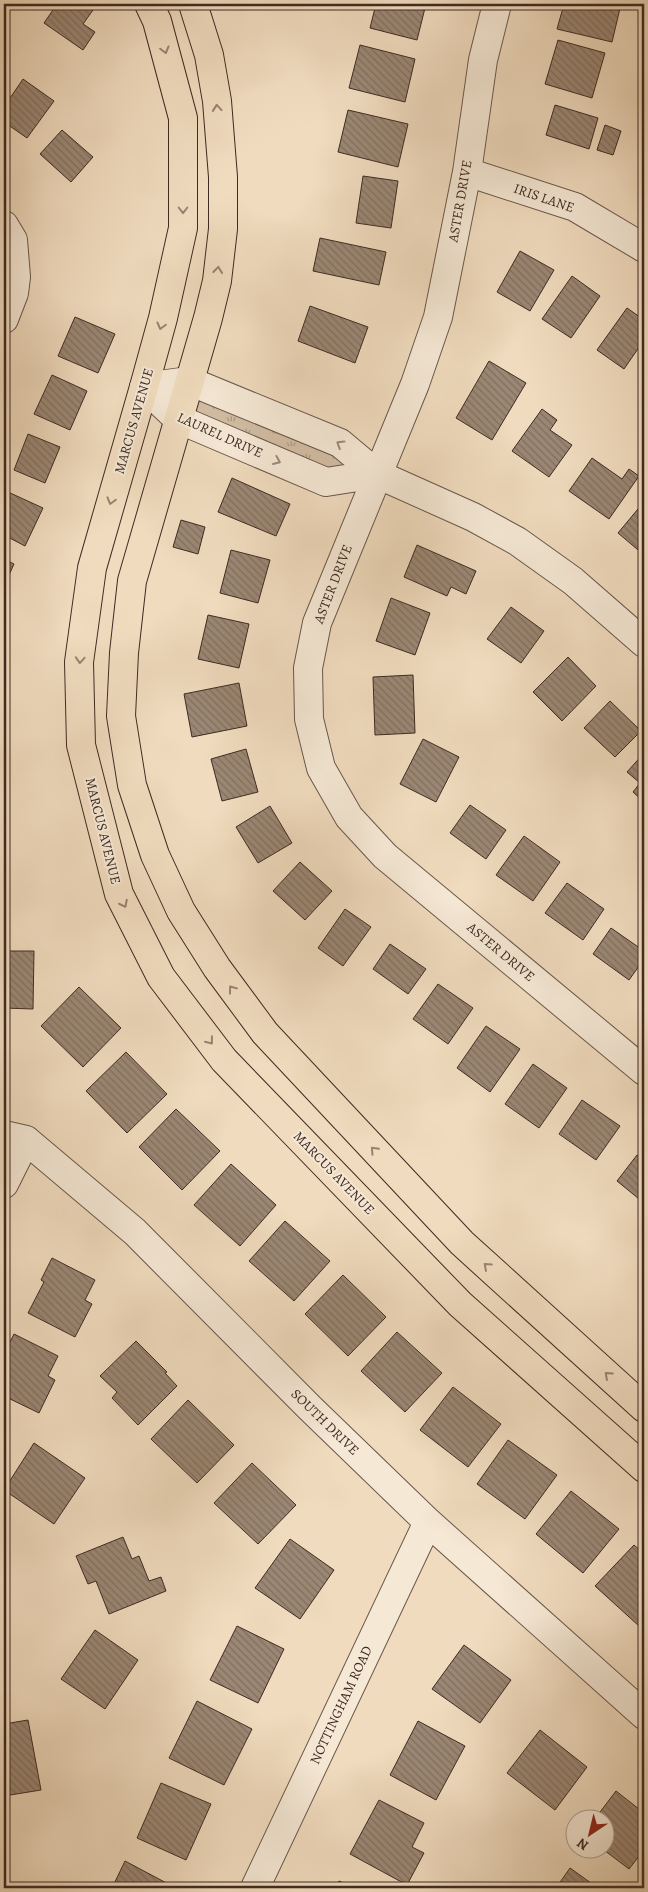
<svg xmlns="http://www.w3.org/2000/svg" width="648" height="1892" font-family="Alegreya,serif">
	<defs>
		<pattern id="grass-tufts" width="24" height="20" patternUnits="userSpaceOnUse" patternTransform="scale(1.25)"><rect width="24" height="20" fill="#d2bda4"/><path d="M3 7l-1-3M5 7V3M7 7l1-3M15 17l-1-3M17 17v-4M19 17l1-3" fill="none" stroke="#ac9a85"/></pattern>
		<pattern id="building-back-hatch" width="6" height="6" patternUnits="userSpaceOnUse" patternTransform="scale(1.25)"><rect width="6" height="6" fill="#9b8774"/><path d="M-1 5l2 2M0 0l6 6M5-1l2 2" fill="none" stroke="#806f5f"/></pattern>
	</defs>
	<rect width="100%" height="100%" fill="#f0dbbe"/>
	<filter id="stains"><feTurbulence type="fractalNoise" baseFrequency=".004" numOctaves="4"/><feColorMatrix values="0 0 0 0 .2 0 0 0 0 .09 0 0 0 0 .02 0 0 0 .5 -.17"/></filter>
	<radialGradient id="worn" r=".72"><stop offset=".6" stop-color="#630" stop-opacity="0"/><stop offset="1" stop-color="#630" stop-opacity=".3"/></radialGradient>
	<path fill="url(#grass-tufts)" stroke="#887464" d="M189 381 377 474 326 482 178 419Z"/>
	<path fill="url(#building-back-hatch)" stroke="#3e2b23" d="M57 4H84L93 10 83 24 95 32 83 50 44 23Z
		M376 4H426L417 40 370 28Z
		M564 4H621L612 42 557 29Z
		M558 40 605 53 592 98 545 84Z
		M360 45 415 59 405 102 349 88Z
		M23 79 54 101 27 138 4 122V107Z
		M555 105 598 118 589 149 546 135Z
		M348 110 408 124 398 167 338 152Z
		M605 125 621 131 613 155 597 150Z
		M62 130 93 157 71 182 40 154Z
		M644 160V171L639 168Z
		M363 176 398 181 391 228 356 223Z
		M320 238 386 252 379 285 313 271Z
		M520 251 554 270 530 311 497 292Z
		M572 276 600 296 571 338 542 319Z
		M310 306 368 327 355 363 298 341Z
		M627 308 644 320V340L624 369 597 350Z
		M75 317 115 334 98 373 58 356Z
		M489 361 526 383 492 440 456 418Z
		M52 375 87 391 70 430 34 414Z
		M542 409 557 420 550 430 572 445 549 477 512 451Z
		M28 434 60 447 45 483 14 470Z
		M592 458 622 479 629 469 639 476 609 519 569 491Z
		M232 478 290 504 276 536 218 512Z
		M8 492 43 508 25 546 4 535V501Z
		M643 503 644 505V555L618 533Z
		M181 520 205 527 198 554 173 547Z
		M417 545 476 571 466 594 451 587 447 596 404 577Z
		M231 550 270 560 258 603 220 593Z
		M4 559 14 564 4 586Z
		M391 598 430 613 415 655 376 641Z
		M511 607 544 631 521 663 487 639Z
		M208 615 249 624 239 668 198 659Z
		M568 657 596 686 562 721 533 692Z
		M413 675 415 733 375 735 373 677Z
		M239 683 247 726 192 737 184 694Z
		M610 701 641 731 615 757 584 728Z
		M423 739 459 757 436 802 400 784Z
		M246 749 258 792 222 801 211 759Z
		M644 753V802L633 792 640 783 627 772Z
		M470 805 506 830 486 859 450 833Z
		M270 806 292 843 258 863 236 827Z
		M524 836 560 862 533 901 496 875Z
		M300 862 332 891 305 920 273 891Z
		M567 883 604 909 583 940 545 913Z
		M345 909 371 927 343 966 318 948Z
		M611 928 644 951V959L629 980 593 954Z
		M390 944 426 969 408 994 373 969Z
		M4 951H34L33 1009 4 1008Z
		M438 984 473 1008 448 1044 413 1019Z
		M79 987 121 1028 83 1067 41 1026Z
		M486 1026 520 1049 490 1092 457 1068Z
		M126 1052 167 1094 127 1133 86 1091Z
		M533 1064 567 1088 539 1128 505 1104Z
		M582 1100 620 1126 596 1160 559 1134Z
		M176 1109 220 1151 182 1190 139 1147Z
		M637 1155 644 1160V1203L617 1181Z
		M231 1164 276 1205 240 1246 194 1205Z
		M285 1221 330 1261 294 1301 249 1261Z
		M52 1258 95 1280 85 1300 92 1304 75 1337 28 1313 44 1282 41 1280Z
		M343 1275 386 1317 348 1356 305 1314Z
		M397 1332 442 1373 405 1412 361 1371Z
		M14 1334 58 1356 48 1376 55 1380 39 1413 4 1396V1361L5 1357 4 1354Z
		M136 1341 167 1372 165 1373 177 1386 138 1425 112 1398 117 1392 100 1376Z
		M453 1387 501 1424 468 1467 420 1430Z
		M188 1400 234 1445 197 1483 151 1439Z
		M508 1440 557 1475 525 1519 477 1484Z
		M34 1443 85 1478 54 1524 4 1490Z
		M252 1463 296 1505 258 1544 214 1503Z
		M571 1491 619 1529 583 1573 536 1534Z
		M123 1537 132 1559 139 1556 149 1581 161 1577 166 1591 109 1614 96 1581 88 1584 76 1556Z
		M290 1539 334 1570 300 1619 255 1588Z
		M634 1545 644 1554V1620L639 1626 595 1586Z
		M237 1626 284 1649 258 1703 210 1680Z
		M95 1630 138 1660 105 1709 61 1679Z
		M464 1645 511 1680 480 1723 432 1689Z
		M197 1701 252 1729 224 1785 169 1758Z
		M28 1720 41 1790 4 1796V1724Z
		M418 1721 465 1746 436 1800 390 1775Z
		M540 1730 587 1767 555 1810 507 1773Z
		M161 1783 211 1804 186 1860 137 1838Z
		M616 1791 644 1813V1850L629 1869 604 1850H606V1820H594Z
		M379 1800 424 1823 412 1847 424 1853 407 1885 350 1854Z
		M125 1861 174 1887 173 1888H112Z
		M570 1868 598 1888H556Z
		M339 1881 355 1888H335Z"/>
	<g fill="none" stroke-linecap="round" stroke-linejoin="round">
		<defs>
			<path id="minor" d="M497 4 483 60 467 172 438 317 415 384 317 623 308 668 309 719 321 768 349 817 385 856 644 1071
				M467 172 575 207 644 248
				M4 225 13 240 16 277 14 293 4 319
				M144 387 189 381 340 443 377 474 473 517 517 541 573 581 644 643
				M144 387 178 419 326 482 377 474
				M4 1135 26 1140 135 1232 310 1408 428 1522 644 1715
				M4 1184 26 1140
				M255 1888 428 1522"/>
			<path id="major" d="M149 4 157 21 183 118V228L163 318 144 387 92 568 79 662 81 745 119 894 161 977 224 1060 460 1304 644 1468
				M193 4 209 55 217 101 223 177V229L217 281 208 318 132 581 124 653 121 716 132 785 155 855 181 911 217 968 265 1033 462 1243 644 1408"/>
		</defs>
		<use href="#minor" stroke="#6a574a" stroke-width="30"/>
		<use href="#major" stroke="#3e2b23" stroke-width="30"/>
		<use href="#minor" stroke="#f5e8d5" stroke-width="28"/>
		<use href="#major" stroke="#f0dbbe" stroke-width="28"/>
	</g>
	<defs><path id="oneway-chevron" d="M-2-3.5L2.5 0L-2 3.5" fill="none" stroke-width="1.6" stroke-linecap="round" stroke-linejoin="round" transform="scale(1.25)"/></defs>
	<g stroke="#978370">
		<use href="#oneway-chevron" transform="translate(165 50) rotate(75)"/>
		<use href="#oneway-chevron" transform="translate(217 108) rotate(-95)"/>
		<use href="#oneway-chevron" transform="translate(183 210) rotate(90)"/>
		<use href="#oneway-chevron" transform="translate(218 270) rotate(-83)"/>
		<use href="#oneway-chevron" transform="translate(161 326) rotate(105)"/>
		<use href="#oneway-chevron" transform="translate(111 501) rotate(106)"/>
		<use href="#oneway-chevron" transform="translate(80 660) rotate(94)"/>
		<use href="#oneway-chevron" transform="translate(124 904) rotate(63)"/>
		<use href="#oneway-chevron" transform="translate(232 989) rotate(-127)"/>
		<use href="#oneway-chevron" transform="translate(210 1041) rotate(52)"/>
		<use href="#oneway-chevron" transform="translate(374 1150) rotate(-133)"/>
		<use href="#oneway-chevron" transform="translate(487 1266) rotate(-138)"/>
		<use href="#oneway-chevron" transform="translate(608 1375) rotate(-138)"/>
	</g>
	<g stroke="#9a8a7c">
		<use href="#oneway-chevron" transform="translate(340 444) rotate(-148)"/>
		<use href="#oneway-chevron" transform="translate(277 461) rotate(23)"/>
	</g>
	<g text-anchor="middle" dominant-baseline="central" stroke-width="4" stroke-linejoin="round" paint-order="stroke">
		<g font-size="14" fill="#3e2b23" stroke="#f5e8d5">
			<text transform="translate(544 198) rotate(19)">IRIS LANE</text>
			<text transform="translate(460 201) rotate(-80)">ASTER DRIVE</text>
			<text transform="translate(134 421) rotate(-74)">MARCUS AVENUE</text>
			<text transform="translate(220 435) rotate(24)">LAUREL DRIVE</text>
			<text transform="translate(333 584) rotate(-69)">ASTER DRIVE</text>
			<text transform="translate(103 831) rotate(76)">MARCUS AVENUE</text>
			<text transform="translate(501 952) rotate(40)">ASTER DRIVE</text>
			<text transform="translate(334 1173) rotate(46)">MARCUS AVENUE</text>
			<text transform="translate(325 1422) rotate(44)">SOUTH DRIVE</text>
			<text transform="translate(341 1705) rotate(-65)">NOTTINGHAM ROAD</text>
		</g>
	</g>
	<rect width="648" height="1892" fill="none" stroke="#f0dbbe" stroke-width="20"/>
	<rect x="5" y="5" width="638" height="1882" fill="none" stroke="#3e2b23" stroke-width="2.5"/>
	<rect x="10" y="10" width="628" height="1872" fill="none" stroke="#3e2b23"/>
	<g transform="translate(590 1834) rotate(215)"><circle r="24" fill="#f5e8d5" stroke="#ac9c8e"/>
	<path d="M0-4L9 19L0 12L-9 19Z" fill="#8f2418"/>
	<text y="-8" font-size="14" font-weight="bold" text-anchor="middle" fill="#3e2b23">N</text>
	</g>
	<rect width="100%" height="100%" filter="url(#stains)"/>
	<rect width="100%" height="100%" fill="url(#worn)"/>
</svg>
